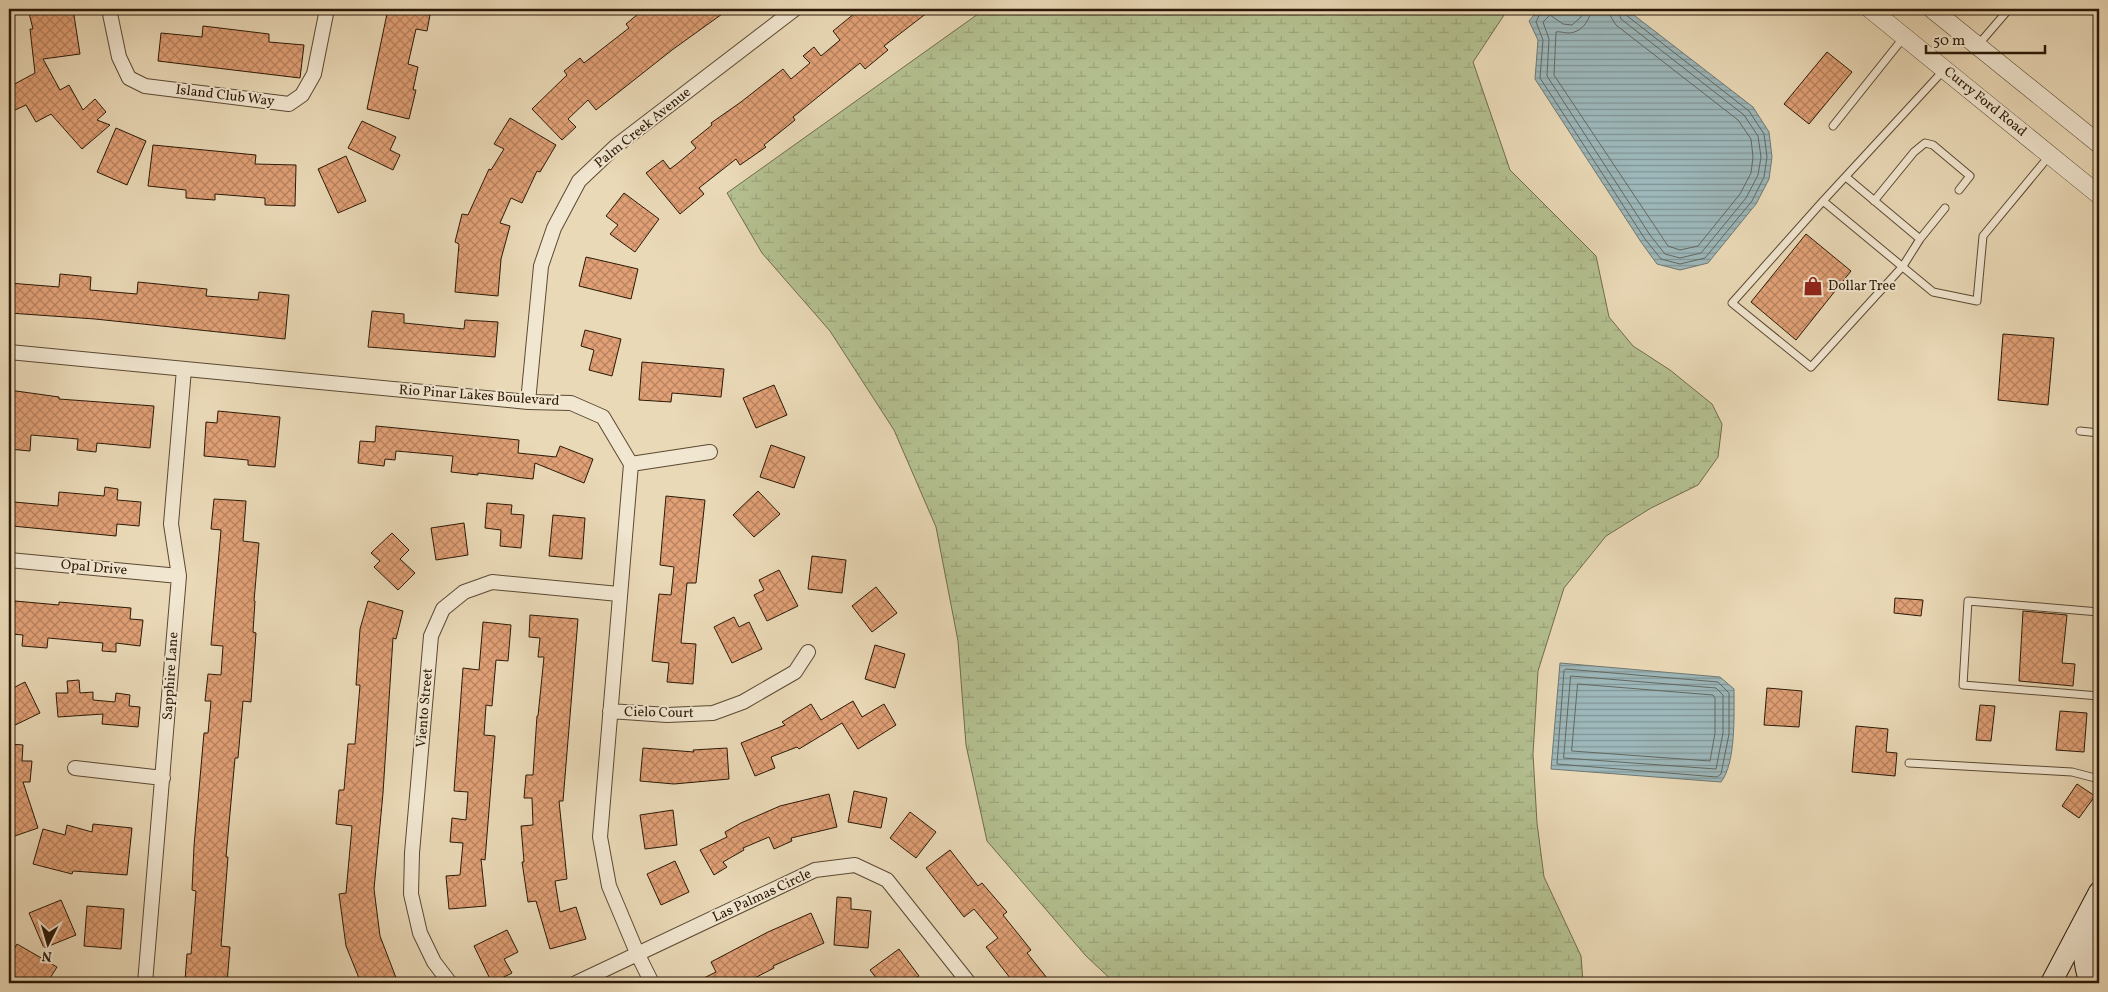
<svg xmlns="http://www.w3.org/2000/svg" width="2108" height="992" font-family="Vollkorn,serif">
	<defs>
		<pattern id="wetland-marsh" width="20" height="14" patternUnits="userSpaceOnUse" patternTransform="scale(1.25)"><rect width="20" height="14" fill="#b4c090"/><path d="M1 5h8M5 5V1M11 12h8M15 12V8" fill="none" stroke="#9ba47b"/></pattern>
		<pattern id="water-rules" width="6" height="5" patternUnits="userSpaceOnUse" patternTransform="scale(1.25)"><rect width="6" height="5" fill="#9db7ba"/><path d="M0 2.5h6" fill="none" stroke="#809495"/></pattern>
		<pattern id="building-cross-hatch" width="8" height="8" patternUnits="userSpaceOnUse" patternTransform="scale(1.25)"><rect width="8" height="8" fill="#e1a076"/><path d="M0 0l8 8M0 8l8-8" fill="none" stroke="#b7825f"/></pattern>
	</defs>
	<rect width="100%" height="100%" fill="#ead9b7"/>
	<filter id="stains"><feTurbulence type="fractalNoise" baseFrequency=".004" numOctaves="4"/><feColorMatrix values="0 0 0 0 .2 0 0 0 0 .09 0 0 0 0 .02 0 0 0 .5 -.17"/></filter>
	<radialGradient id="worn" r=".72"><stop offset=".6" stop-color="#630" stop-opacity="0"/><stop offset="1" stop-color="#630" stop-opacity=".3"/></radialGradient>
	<path fill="url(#wetland-marsh)" stroke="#706c4b" d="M985 9H1508L1473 62 1510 170 1596 256 1609 317 1633 346 1670 370 1712 404 1722 424 1718 457 1698 485 1651 508 1606 536 1564 588 1538 671 1533 754 1537 823 1544 877 1581 956 1583 983H1115L1086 956 987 841 966 745 958 641 936 527 894 430 830 331 762 253 727 193Z"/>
	<path fill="url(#water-rules)" stroke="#6f7872" d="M1539 9H1558L1568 14 1574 9H1626L1753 107 1769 132 1772 157 1769 179 1756 204 1708 263 1680 270 1657 264 1641 242 1535 79 1538 40 1529 21Z
		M1560 663 1720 677 1734 689C1734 714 1736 763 1721 782L1551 769Z"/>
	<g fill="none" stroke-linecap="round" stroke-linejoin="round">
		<path stroke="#646860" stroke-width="1" d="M1542 9 1536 22 1543 40 1540 78 1645 239 1661 259 1680 264 1705 258 1752 201 1764 177 1767 157 1764 134 1749 111 1626 15 1623 9
			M1583 9 1581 17 1572 25 1563 24 1550 15 1543 22 1549 39 1547 76 1650 235 1665 254 1680 258 1701 253 1746 198 1758 175 1761 157 1758 136 1744 115 1621 19 1617 9
			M1591 9C1590 21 1581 33 1568 33 1563 33 1560 31 1556 32L1554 75 1668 246 1680 250 1698 246 1740 194 1751 173 1753 157 1751 139 1738 120 1616 25 1611 17 1609 9
			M1566 669 1718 682 1729 693V734L1721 774 1717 777 1557 764 1564 671Z
			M1571 676 1716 688 1723 695V733L1716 769 1564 758Z
			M1578 684 1713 695 1715 698V733L1710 761 1572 751Z"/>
	</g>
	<path fill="url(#building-cross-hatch)" stroke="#2b1906" d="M28 9H73L80 54 43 59 60 90 69 85 83 110 95 99 106 112 97 120 110 125 82 149 51 114 36 122 26 105 15 110 9 99V87L35 73 30 29H33Z
		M388 9 430 15 427 31 416 29 408 64 418 67 413 90H416L409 119 367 109Z
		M644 9H729L672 50 596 110 588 100 568 119 576 127 562 140 532 109 567 75 564 71 580 58 584 63 629 28 626 24Z
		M860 9H932L884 46 888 50 865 69 860 63 793 117 795 120 764 145 766 147 740 165 736 159 699 188 704 194 680 214 646 173 663 160 670 169 678 163 696 148 691 142 712 125 711 123 741 102 783 69 791 79 810 63 803 56 814 47 821 56 840 40 833 31Z
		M203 26 269 34V42L304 45 300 78 158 61 161 33 202 37Z
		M1827 52 1852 72 1809 124 1784 104Z
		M510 118 556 145 540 172 537 171 522 203 511 198 500 223 510 226 501 259 498 296 455 292 459 244 455 242 462 214 468 215 489 169 491 170 504 149 494 144Z
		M362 121 396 137 390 150 400 155 393 170 348 148Z
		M116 128 146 141 127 185 97 172Z
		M153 145 256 155 255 164 296 165 295 206 265 205V198L215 194V200L186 198V190L148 186Z
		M346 156 366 201 338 213 318 169Z
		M624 193 659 219 635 252 610 234 618 225 606 216Z
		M1806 234 1851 271 1796 340 1751 302Z
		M586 257 638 269 631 299 579 286Z
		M60 274 91 277 90 290 137 294 138 282 207 289 206 296 258 300 259 292 289 295 285 339 95 319 9 313V283L59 287Z
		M372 311 404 314V323L464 329 465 320 498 322 495 357 368 347Z
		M585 330 621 339 612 376 589 370 594 350 581 346Z
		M2003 334 2054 338 2048 405 1998 400Z
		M642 362 724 369 721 397 672 393 671 402 639 400Z
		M774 385 787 415 756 428 743 398Z
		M9 390 59 397V399L154 406 150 448 97 443 96 452 77 450 78 439 31 435 30 451 9 449Z
		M218 411 280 417 275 467 248 465V460L204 456 206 422 217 423Z
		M376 426 519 440 518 453 556 457 560 446 593 459 584 483 535 463 533 479 478 473V475L451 472 453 456 396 451 395 460 385 459 384 466 358 463 360 441 375 442Z
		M771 445 805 457 794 488 760 477Z
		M105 487 118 489 117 500 141 502 139 526 117 524 116 536 12 526 14 502 58 506 59 492 104 496Z
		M758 491 780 514 754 537 733 515Z
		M666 496 705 500 696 583H687L681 643 696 644 693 684 667 682 669 663 652 661 659 594 671 595 674 567 660 565Z
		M214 499 246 501 243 541 259 543 254 601H255L253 632 256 633 251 702 243 701 238 758H235L226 857H228L221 946 230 947 227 983 185 980 187 954H191L196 891 192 890 194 846 204 733H208L211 701H205L208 674 221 675 223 646 211 645 221 530 211 529Z
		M487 503 512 505 511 514 524 515 521 548 500 546 501 530 485 528Z
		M553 515 585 518 582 559 549 556Z
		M464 523 468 555 436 560 431 528Z
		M392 533 409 550 400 559 415 573 398 590 374 567 380 561 371 553Z
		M812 556 846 560 842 593 808 589Z
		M779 570 798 606 767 621 754 595 764 590 759 580Z
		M876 587 897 613 872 632 852 606Z
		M1895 598 1923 600 1921 616 1894 613Z
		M15 601 59 605V602L131 608 130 619 143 620 140 646 116 643V652L102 651 103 643 48 638 47 648 22 646 23 635 11 634Z
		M368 601 403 611 396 639 393 638 383 793 374 889 380 936 398 983H361L346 946 339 894 346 893 352 826 336 824 339 790H344L348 744H355L360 685H356L360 629Z
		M2023 611 2067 615 2062 663 2075 664 2073 686 2019 681Z
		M530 615 578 619 563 801H559L567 879 555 881 560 912 576 907 586 939 550 949 536 901 528 902 522 862H524L521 826 533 825 532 798H524L526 775H533L537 716H538L544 657H538L540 638 529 637Z
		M734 617 739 627 749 622 762 649 732 663 714 627Z
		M483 622 511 625 508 661 496 660 492 706 486 705 484 735 495 736 485 860 481 859 486 906 449 909 446 876 460 875 463 843 450 842 452 818 466 820 468 792 454 791 463 668 479 670Z
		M875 645 905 654 895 688 865 679Z
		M79 680 80 693 93 692V700L115 702 116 693 130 695 129 706 140 707 138 727 102 724 103 714 58 717 56 693H68L67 681Z
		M25 682 40 713 9 728V690Z
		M1767 688 1802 691 1799 727 1764 725Z
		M853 701 862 717 884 704 896 725 858 749 842 723 799 749 797 747 771 757 775 768 755 776 741 743 785 725 782 722 811 704 821 720Z
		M1980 705 1995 706 1991 741 1976 740Z
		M2060 711 2087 713 2084 752 2056 750Z
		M1856 726 1888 729 1886 752 1897 753 1895 776 1852 772Z
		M9 744 23 745 22 761H32L30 782H23L38 828 9 838Z
		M643 748 694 752 693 750 727 748 729 779 674 784 640 781Z
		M2077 784 2095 796 2079 818 2062 806Z
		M854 791 887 798 881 828 848 822Z
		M829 794 837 827 791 838 792 841 774 849 769 837 743 848 744 850 723 862 727 867 714 875 700 850 727 837 725 832 741 823 780 806Z
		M673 810 677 845 645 849 640 815Z
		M910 812 936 832 916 858 890 838Z
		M93 824 132 828 127 875 73 871 72 874 33 864 43 829 65 835 67 825 92 832Z
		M950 850 978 886 982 883 1007 912 1003 915 1031 950 1027 953 1051 983H1014L986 947 998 938 974 909 964 917 926 868Z
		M675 861 689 892 661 905 647 874Z
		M837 897 851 898V909L871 911 868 948 834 945Z
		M61 900 76 935 44 948 29 913Z
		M87 906 124 909 121 949 84 946Z
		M811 913 824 943 773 966 774 968 745 983H694L716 972 711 962 768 932Z
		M507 930 518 952 504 959 512 973 492 983 474 946Z
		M17 944 57 967 47 983H16L9 979V958Z
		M899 949 919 976 908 983H880L870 970Z"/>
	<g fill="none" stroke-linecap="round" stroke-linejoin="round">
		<defs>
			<path id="service" d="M1978 45 2009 9
				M1943 71 1823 201 1933 292 1977 301 1983 236 2050 155
				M1833 126 1904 37
				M1846 177 1920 239
				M1823 201 1732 303 1811 367 1903 266 1920 239 1945 208
				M1874 201 1914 152 1925 143 1933 145 1970 176 1959 190
				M2080 431 2099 433
				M2099 612 1968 601 1963 685 2099 696
				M1909 763 2072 772 2099 779"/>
			<path id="minor" d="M109 9 119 57 129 78 145 86 289 104 302 95 314 74 327 9
				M9 352 528 402 571 403 603 417 631 464 600 837 609 886 638 955 652 983
				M528 402 541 266 554 228 579 181 616 146 795 9
				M631 464 710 452
				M9 560 179 576
				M610 711 667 715 713 713 743 702 795 672 808 652
				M75 768 163 778
				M145 983 179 576 171 524 184 369
				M450 983 434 962 420 933 411 894 412 853 431 636 443 609 464 592 492 582 619 594
				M576 983 815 870 855 865 887 880 969 983"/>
			<path id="tertiary" d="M1870 9 2099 195
				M1932 9 2099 144"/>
			<path id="secondary" d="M2051 983 2099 892
				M2090 983C2080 954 2084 951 2096 924"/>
		</defs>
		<use href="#service" stroke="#5b4932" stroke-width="9"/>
		<use href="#minor" stroke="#5b4932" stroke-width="16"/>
		<use href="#tertiary" stroke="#5b4932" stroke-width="19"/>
		<use href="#secondary" stroke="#2b1906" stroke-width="22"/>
		<use href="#service" stroke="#f1e6d0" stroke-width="7"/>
		<use href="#minor" stroke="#f1e6d0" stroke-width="14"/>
		<use href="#tertiary" stroke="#f1e6d0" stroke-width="18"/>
		<use href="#secondary" stroke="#f1e6d0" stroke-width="20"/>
	</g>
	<defs>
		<symbol id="shop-bare" viewBox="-9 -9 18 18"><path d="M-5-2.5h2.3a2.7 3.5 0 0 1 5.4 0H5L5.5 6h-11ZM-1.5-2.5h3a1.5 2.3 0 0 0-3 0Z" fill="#8f2418" stroke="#f1e6d0" stroke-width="2.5" paint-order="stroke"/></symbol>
	</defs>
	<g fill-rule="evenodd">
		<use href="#shop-bare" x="1799" y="272" width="28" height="28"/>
	</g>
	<g text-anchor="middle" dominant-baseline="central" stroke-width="4" stroke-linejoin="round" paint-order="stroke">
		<g font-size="14" fill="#2b1906" stroke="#f1e6d0">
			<text transform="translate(225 96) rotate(7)">Island Club Way</text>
			<text transform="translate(1985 102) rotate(39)">Curry Ford Road</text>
			<text transform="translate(643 128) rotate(-39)">Palm Creek Avenue</text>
			<text transform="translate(479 396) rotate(4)">Rio Pinar Lakes Boulevard</text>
			<text transform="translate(94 568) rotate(5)">Opal Drive</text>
			<text transform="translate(171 676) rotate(-86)">Sapphire Lane</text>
			<text transform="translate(425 708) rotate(-85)">Viento Street</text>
			<text transform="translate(659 713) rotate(1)">Cielo Court</text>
			<text transform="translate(762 896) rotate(-25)">Las Palmas Circle</text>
		</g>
		<g font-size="14" fill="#2b1906" stroke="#f1e6d0" text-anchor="start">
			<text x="1828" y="286">Dollar Tree</text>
		</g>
	</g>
	<rect width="2108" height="992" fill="none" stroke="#ead9b7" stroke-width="30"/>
	<rect x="10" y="10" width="2088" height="972" fill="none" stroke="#2b1906" stroke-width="2.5"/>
	<rect x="15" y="15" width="2078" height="962" fill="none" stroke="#2b1906"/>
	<g transform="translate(48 944) rotate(185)" stroke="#f1e6d0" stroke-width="4" paint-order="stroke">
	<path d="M0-4L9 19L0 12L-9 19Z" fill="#2b1906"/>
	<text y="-8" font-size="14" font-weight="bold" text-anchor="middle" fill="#2b1906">N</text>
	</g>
	<path d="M1926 45v8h119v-8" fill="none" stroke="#2b1906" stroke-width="2.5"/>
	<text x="1933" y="45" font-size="15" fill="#2b1906" stroke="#f1e6d0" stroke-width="4" paint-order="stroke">50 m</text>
	<rect width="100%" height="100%" filter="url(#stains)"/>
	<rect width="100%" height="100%" fill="url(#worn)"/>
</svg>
